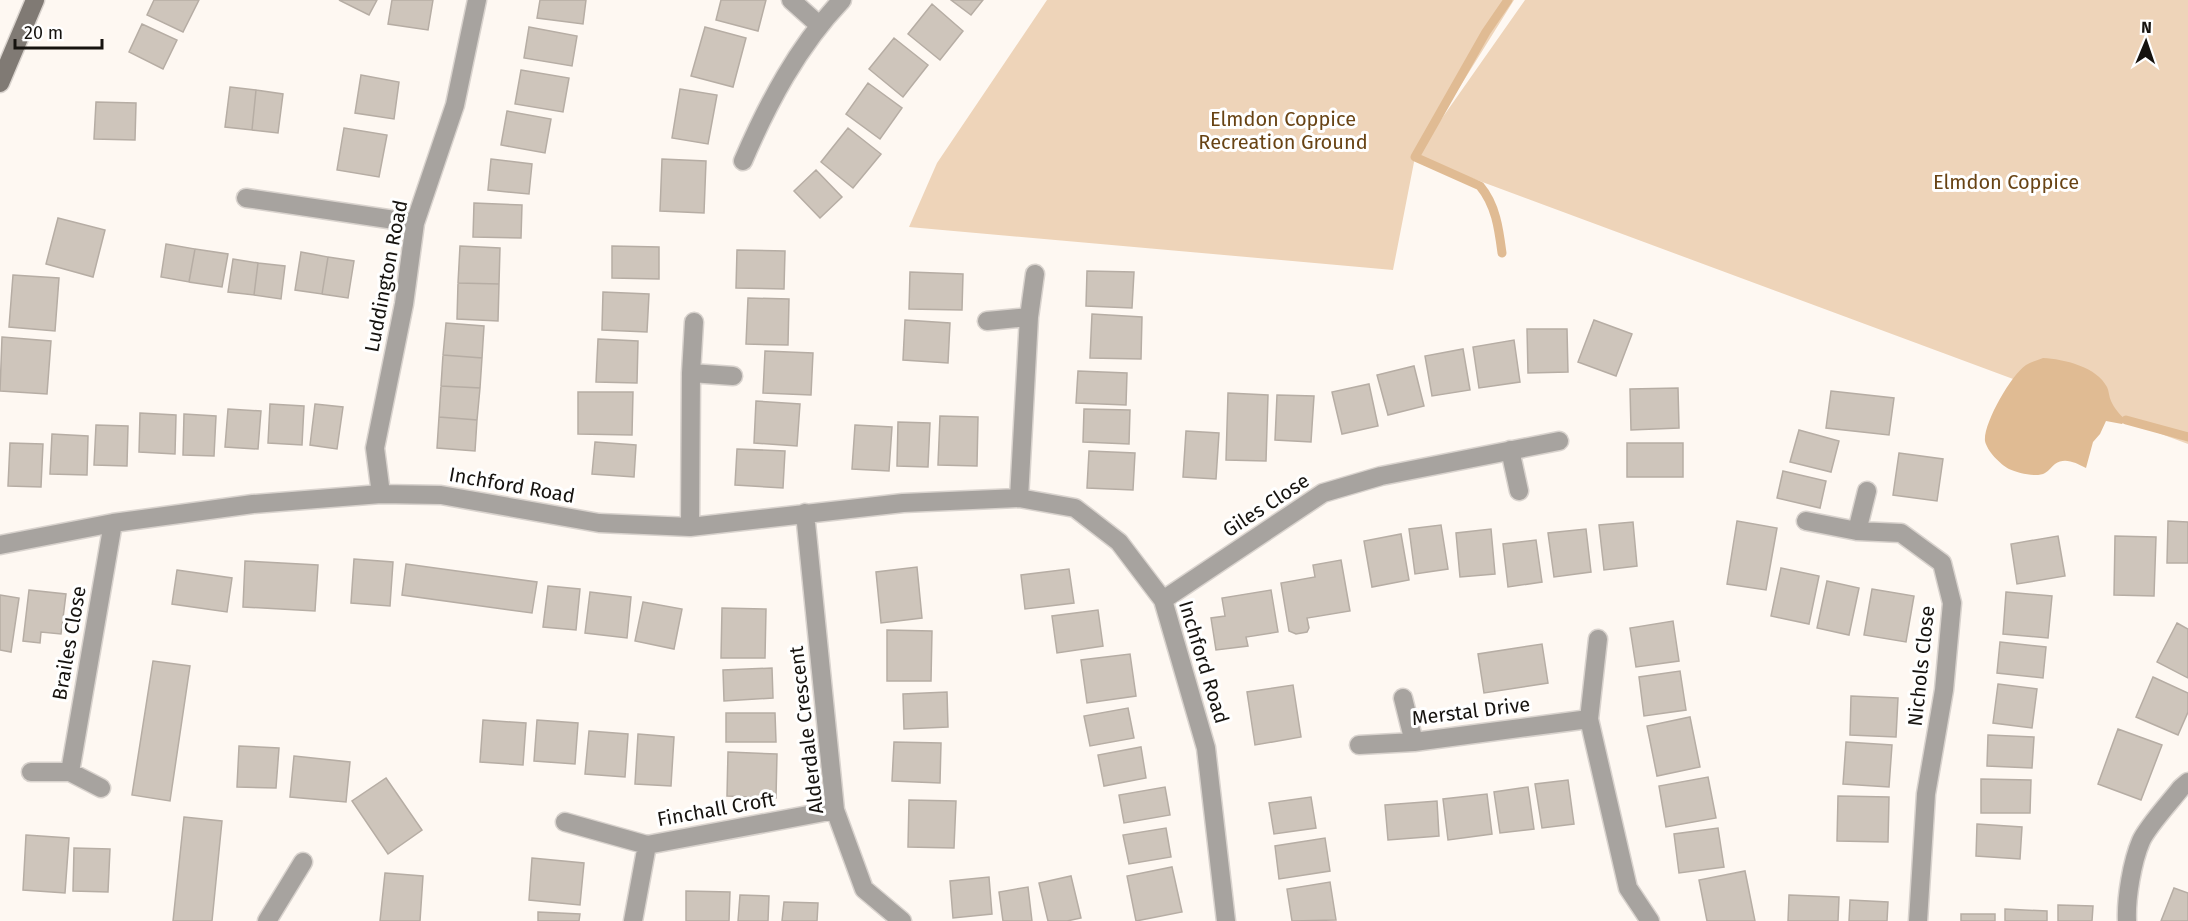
<svg xmlns="http://www.w3.org/2000/svg" width="2188" height="921" font-family="'Fira Sans',sans-serif">
	<rect width="100%" height="100%" fill="#fef8f2"/>
	<path fill="#eed4b9" d="M1047 0H1514L1426 141 1525 0H2188V444L1415 157 1393 270 909 227 937 163Z"/>
	<path fill="#e0bb93" d="M2043 358C2064 359 2097 367 2107 387 2109 391 2109 397 2111 401 2114 408 2120 415 2126 420L2122 424 2106 421 2100 434 2093 442 2086 468C2076 463 2065 457 2055 464 2052 466 2049 471 2045 473 2037 478 2018 473 2009 469 2000 464 1987 451 1985 441 1983 424 2011 375 2026 365 2031 362 2038 360 2043 358Z"/>
	<g fill="none" stroke-linecap="round" stroke-linejoin="round">
		<path stroke="#e0bb93" stroke-width="9" d="M1502 253C1499 230 1496 205 1480 186L1415 157 1486 32 1508 0
			M2126 420 2188 437"/>
	</g>
	<path fill="#cec5bb" stroke="#b6ada4" stroke-width="1.5" d="M154 0H199L183 32 147 15Z
		M339 0H377L369 15Z
		M392 0H433L428 30 388 24Z
		M540 0H586L583 24 537 18Z
		M721 0H766L758 31 716 20Z
		M951 0H983L971 15Z
		M932 4 963 31 940 60 908 34Z
		M142 24 177 40 163 69 129 52Z
		M529 27 577 36 572 66 524 58Z
		M705 27 746 38 733 87 691 76Z
		M894 38 928 65 903 97 869 69Z
		M521 70 569 78 563 112 515 104Z
		M361 75 399 82 394 119 355 113Z
		M868 83 902 108 880 139 846 114Z
		M230 87 256 90 252 130 225 127Z
		M680 89 717 95 708 144 672 138Z
		M256 90 283 94 278 133 252 130Z
		M96 102 136 103 135 140 94 139Z
		M507 111 551 119 545 153 501 145Z
		M344 128 387 135 379 177 337 170Z
		M848 128 881 154 853 188 821 162Z
		M491 159 532 164 529 194 488 190Z
		M662 159 706 161 704 213 660 211Z
		M816 170 842 197 820 218 794 191Z
		M474 203 522 205 521 238 473 237Z
		M58 218 105 230 93 277 46 264Z
		M166 244 195 249 189 282 161 277Z
		M460 246 500 248 499 284 458 283Z
		M612 246 659 247V279L612 278Z
		M195 249 228 254 222 287 189 282Z
		M737 250 785 251 784 289 736 288Z
		M301 252 328 257 322 294 295 290Z
		M328 257 354 261 348 298 322 294Z
		M233 259 258 263 254 295 228 292Z
		M258 263 285 266 281 299 254 295Z
		M1087 271 1134 272 1132 308 1086 306Z
		M910 272 963 274 962 310 909 309Z
		M13 275 59 278 55 331 9 327Z
		M458 283 499 284 498 321 457 319Z
		M603 292 649 294 647 332 602 330Z
		M748 298 789 299 788 345 746 344Z
		M1092 314 1142 317 1141 359 1090 358Z
		M905 320 950 323 948 363 903 360Z
		M1594 320 1632 334 1616 376 1578 362Z
		M446 323 484 326 482 358 443 355Z
		M1527 329H1567L1568 372 1528 373Z
		M2 337 51 341 47 394 0 391Z
		M598 339 638 341 637 383 596 382Z
		M1514 340 1520 382 1479 388 1473 347Z
		M1463 349 1470 390 1432 396 1425 356Z
		M765 351 813 353 811 395 763 393Z
		M443 355 482 358 480 388 441 386Z
		M1414 366 1424 406 1388 415 1377 375Z
		M1078 371 1127 373 1126 405 1076 403Z
		M1369 384 1378 426 1342 434 1332 392Z
		M441 386 480 388 477 420 439 417Z
		M1678 388 1679 428 1631 430 1630 389Z
		M1831 391 1894 398 1889 435 1826 428Z
		M578 392H633L632 435 578 434Z
		M1228 393 1268 395 1266 461 1226 460Z
		M1277 395 1314 396 1311 442 1275 440Z
		M756 401 800 404 797 446 754 443Z
		M270 404 304 406 302 445 268 443Z
		M315 404 343 407 337 449 310 445Z
		M228 409 261 411 258 449 225 447Z
		M1084 409 1130 410 1129 444 1083 442Z
		M140 413 176 415 175 454 139 452Z
		M184 414 216 416 214 456 183 455Z
		M940 416 978 417 977 466 938 465Z
		M439 417 477 420 475 451 437 448Z
		M898 422 930 423 928 467 897 466Z
		M96 425 128 426 127 466 94 465Z
		M855 425 892 427 889 471 852 469Z
		M1799 430 1839 441 1831 472 1790 462Z
		M1186 431 1219 433 1216 479 1183 477Z
		M52 434 88 436 87 475 50 474Z
		M595 442 636 445 634 477 592 474Z
		M10 443 43 444 41 487 8 486Z
		M1627 443H1683V477H1627Z
		M737 449 785 451 783 488 735 485Z
		M1089 451 1135 453 1133 490 1087 488Z
		M1899 453 1943 459 1937 501 1893 495Z
		M1783 471 1826 481 1820 508 1777 498Z
		M1737 521 1777 528 1766 590 1727 584Z
		M2168 521 2188 522V563H2167Z
		M1633 522 1637 566 1604 570 1599 525Z
		M1441 525 1448 569 1415 574 1409 529Z
		M1491 529 1495 574 1460 577 1456 533Z
		M1586 529 1591 572 1554 577 1548 533Z
		M1401 534 1409 580 1372 587 1364 541Z
		M2058 536 2065 576 2017 584 2011 544Z
		M2115 536 2156 537 2154 596 2114 595Z
		M1536 540 1542 582 1508 587 1503 544Z
		M354 559 393 562 390 606 351 603Z
		M1341 560 1350 611 1307 618 1309 628 1307 632 1296 634 1289 631 1281 583 1315 577 1313 565Z
		M245 561 318 565 315 611 243 607Z
		M406 564 537 582 532 613 402 595Z
		M917 567 922 618 881 623 876 572Z
		M1781 568 1819 576 1809 624 1771 616Z
		M1069 569 1074 603 1025 609 1021 575Z
		M177 570 232 578 227 612 172 604Z
		M1827 581 1859 588 1849 635 1817 628Z
		M548 586 580 589 576 630 543 627Z
		M1872 589 1914 596 1906 642 1864 635Z
		M29 590 66 594 61 634 41 632 40 643 23 641Z
		M1271 590 1278 632 1246 637 1248 646 1216 650 1211 618 1225 616 1222 598Z
		M590 592 631 597 627 638 585 633Z
		M2006 592 2052 596 2048 638 2003 634Z
		M0 595 19 598 11 652 0 650Z
		M643 602 682 609 674 649 635 641Z
		M722 608 766 609 765 658H721Z
		M1098 610 1103 646 1057 653 1052 616Z
		M1673 621 1679 661 1636 667 1630 628Z
		M2177 623 2188 629V678L2157 662Z
		M887 630 932 631 931 681H887Z
		M2000 642 2046 647 2043 678 1997 673Z
		M1542 644 1548 683 1484 693 1478 654Z
		M1130 654 1136 696 1087 703 1081 660Z
		M153 661 190 666 170 801 132 795Z
		M772 668 773 698 724 701 723 670Z
		M1680 671 1686 710 1644 716 1639 677Z
		M2153 677 2188 693V712L2178 735 2136 717Z
		M1998 684 2037 689 2032 728 1993 723Z
		M1293 685 1301 737 1255 745 1247 692Z
		M947 692 948 727 904 729 903 694Z
		M1851 696 1898 698 1896 737 1850 735Z
		M1128 708 1134 738 1090 746 1084 716Z
		M726 713H775L776 742H726Z
		M1690 717 1700 767 1657 776 1647 726Z
		M483 720 526 723 523 765 480 762Z
		M537 720 578 723 575 764 534 761Z
		M2118 729 2162 745 2141 800 2098 784Z
		M589 731 628 734 625 777 585 774Z
		M638 734 674 737 671 786 635 784Z
		M1988 735 2034 737 2032 768 1987 766Z
		M894 742 941 743 940 783 892 781Z
		M1846 742 1892 745 1889 787 1843 784Z
		M239 746 279 748 276 788 237 787Z
		M1141 747 1146 778 1104 786 1098 755Z
		M728 752 777 754 776 798 727 796Z
		M294 756 350 762 346 802 290 797Z
		M1708 777 1716 818 1666 827 1659 786Z
		M386 778 422 830 388 854 352 801Z
		M1981 779 2031 780 2030 813H1981Z
		M1568 780 1574 824 1542 828 1535 784Z
		M1165 787 1170 815 1124 823 1119 795Z
		M1528 787 1534 829 1500 833 1494 792Z
		M1487 794 1492 834 1448 840 1443 799Z
		M1838 796 1889 797 1888 842 1837 841Z
		M1311 797 1316 828 1274 834 1269 803Z
		M909 800 956 801 954 848 908 847Z
		M1437 801 1439 836 1388 840 1385 805Z
		M184 817 222 821 212 921H173Z
		M1977 824 2022 827 2020 859 1976 856Z
		M1166 828 1171 857 1129 864 1123 835Z
		M1718 828 1724 867 1679 873 1674 834Z
		M26 835 69 838 65 893 23 890Z
		M1325 838 1330 871 1279 879 1275 846Z
		M74 848 110 849 108 892 73 891Z
		M532 858 584 863 580 905 529 900Z
		M1172 867 1182 912 1136 921 1127 876Z
		M1745 871 1755 921H1707L1699 880Z
		M385 873 423 876 420 921H380Z
		M1071 876 1081 918 1067 921H1048L1039 883Z
		M989 877 992 914 953 918 950 881Z
		M1330 882 1336 920 1292 921 1287 889Z
		M1028 887 1032 921H1003L999 892Z
		M2174 888 2188 893V921H2161Z
		M686 891 730 892 729 921H686Z
		M740 895 769 896 768 921H738Z
		M1789 895 1839 897 1838 921H1788Z
		M1850 900 1888 902 1887 921H1849Z
		M784 902 818 903 817 921H782Z
		M2058 905 2093 906 2092 921H2058Z
		M2005 909 2047 911V921H2005Z
		M538 912 580 914 579 921H538Z
		M1961 914H1995V921H1961Z"/>
	<g fill="none" stroke-linecap="round" stroke-linejoin="round">
		<defs>
			<path id="street" d="M791 0 819 25
				M743 161C768 103 798 46 842 0
				M246 198 415 223
				M1029 317 1035 274
				M987 321 1029 317 1019 498
				M691 373 733 376
				M1510 450 1519 491
				M381 494 375 448 404 304 415 223 455 105 477 0
				M805 513 835 810 864 889 902 921
				M1806 521 1857 531 1901 533 1942 563 1952 603 1944 690 1926 794 1918 921
				M690 527 691 373 694 322
				M1857 531 1867 491
				M0 545 113 523 253 504 381 494 441 495 599 523 690 527 903 503 1019 498 1075 508 1119 542 1163 600 1206 748 1226 921
				M1163 600 1323 493 1381 476 1559 441
				M1403 698 1414 742
				M1589 719 1598 639
				M1359 745 1414 742 1589 719 1628 888 1650 921
				M31 772H70L101 788
				M70 772 113 523
				M565 822 647 845
				M267 921 303 862
				M633 921 647 845 835 810
				M2127 921C2126 898 2132 862 2141 841 2147 827 2171 801 2181 788L2188 782"/>
			<path id="secondary" d="M0 83 35 0"/>
		</defs>
		<use href="#street" stroke="#d9d3ce" stroke-width="21"/>
		<use href="#secondary" stroke="#d9d3ce" stroke-width="21"/>
		<use href="#street" stroke="#a7a39f" stroke-width="18"/>
		<use href="#secondary" stroke="#807a74" stroke-width="18"/>
	</g>
	<g text-anchor="middle" dominant-baseline="central" stroke-width="6" stroke-linejoin="round" paint-order="stroke">
		<g font-size="20" fill="#684314" stroke="#fff">
			<text x="1283" y="119">Elmdon Coppice<tspan x="1283" dy="23">Recreation Ground</tspan></text>
			<text x="2006" y="182">Elmdon Coppice</text>
		</g>
		<g font-size="20" fill="#16130f" stroke="#fff">
			<text transform="translate(386 276) rotate(-79)">Luddington Road</text>
			<text transform="translate(512 485) rotate(10)">Inchford Road</text>
			<text transform="translate(1266 505) rotate(-33)">Giles Close</text>
			<text transform="translate(69 643) rotate(-80)">Brailes Close</text>
			<text transform="translate(1204 662) rotate(73)">Inchford Road</text>
			<text transform="translate(1921 666) rotate(-84)">Nichols Close</text>
			<text transform="translate(1471 711) rotate(-7)">Merstal Drive</text>
			<text transform="translate(806 730) rotate(-97)">Alderdale Crescent</text>
			<text transform="translate(716 809) rotate(-10)">Finchall Croft</text>
		</g>
	</g>
	<g transform="translate(2146 42) rotate(2)" stroke="#ffffff" stroke-width="4.5" paint-order="stroke">
	<path d="M0-4.5L10 22L0 15L-10 22Z" fill="#16130f"/>
	<text y="-9" font-size="16" font-weight="bold" text-anchor="middle" fill="#16130f">N</text>
	</g>
	<path d="M15 39v9h87v-9" fill="none" stroke="#16130f" stroke-width="3"/>
	<text x="24" y="39" font-size="18" fill="#16130f" stroke="#ffffff" stroke-width="4.5" paint-order="stroke">20 m</text>
</svg>
